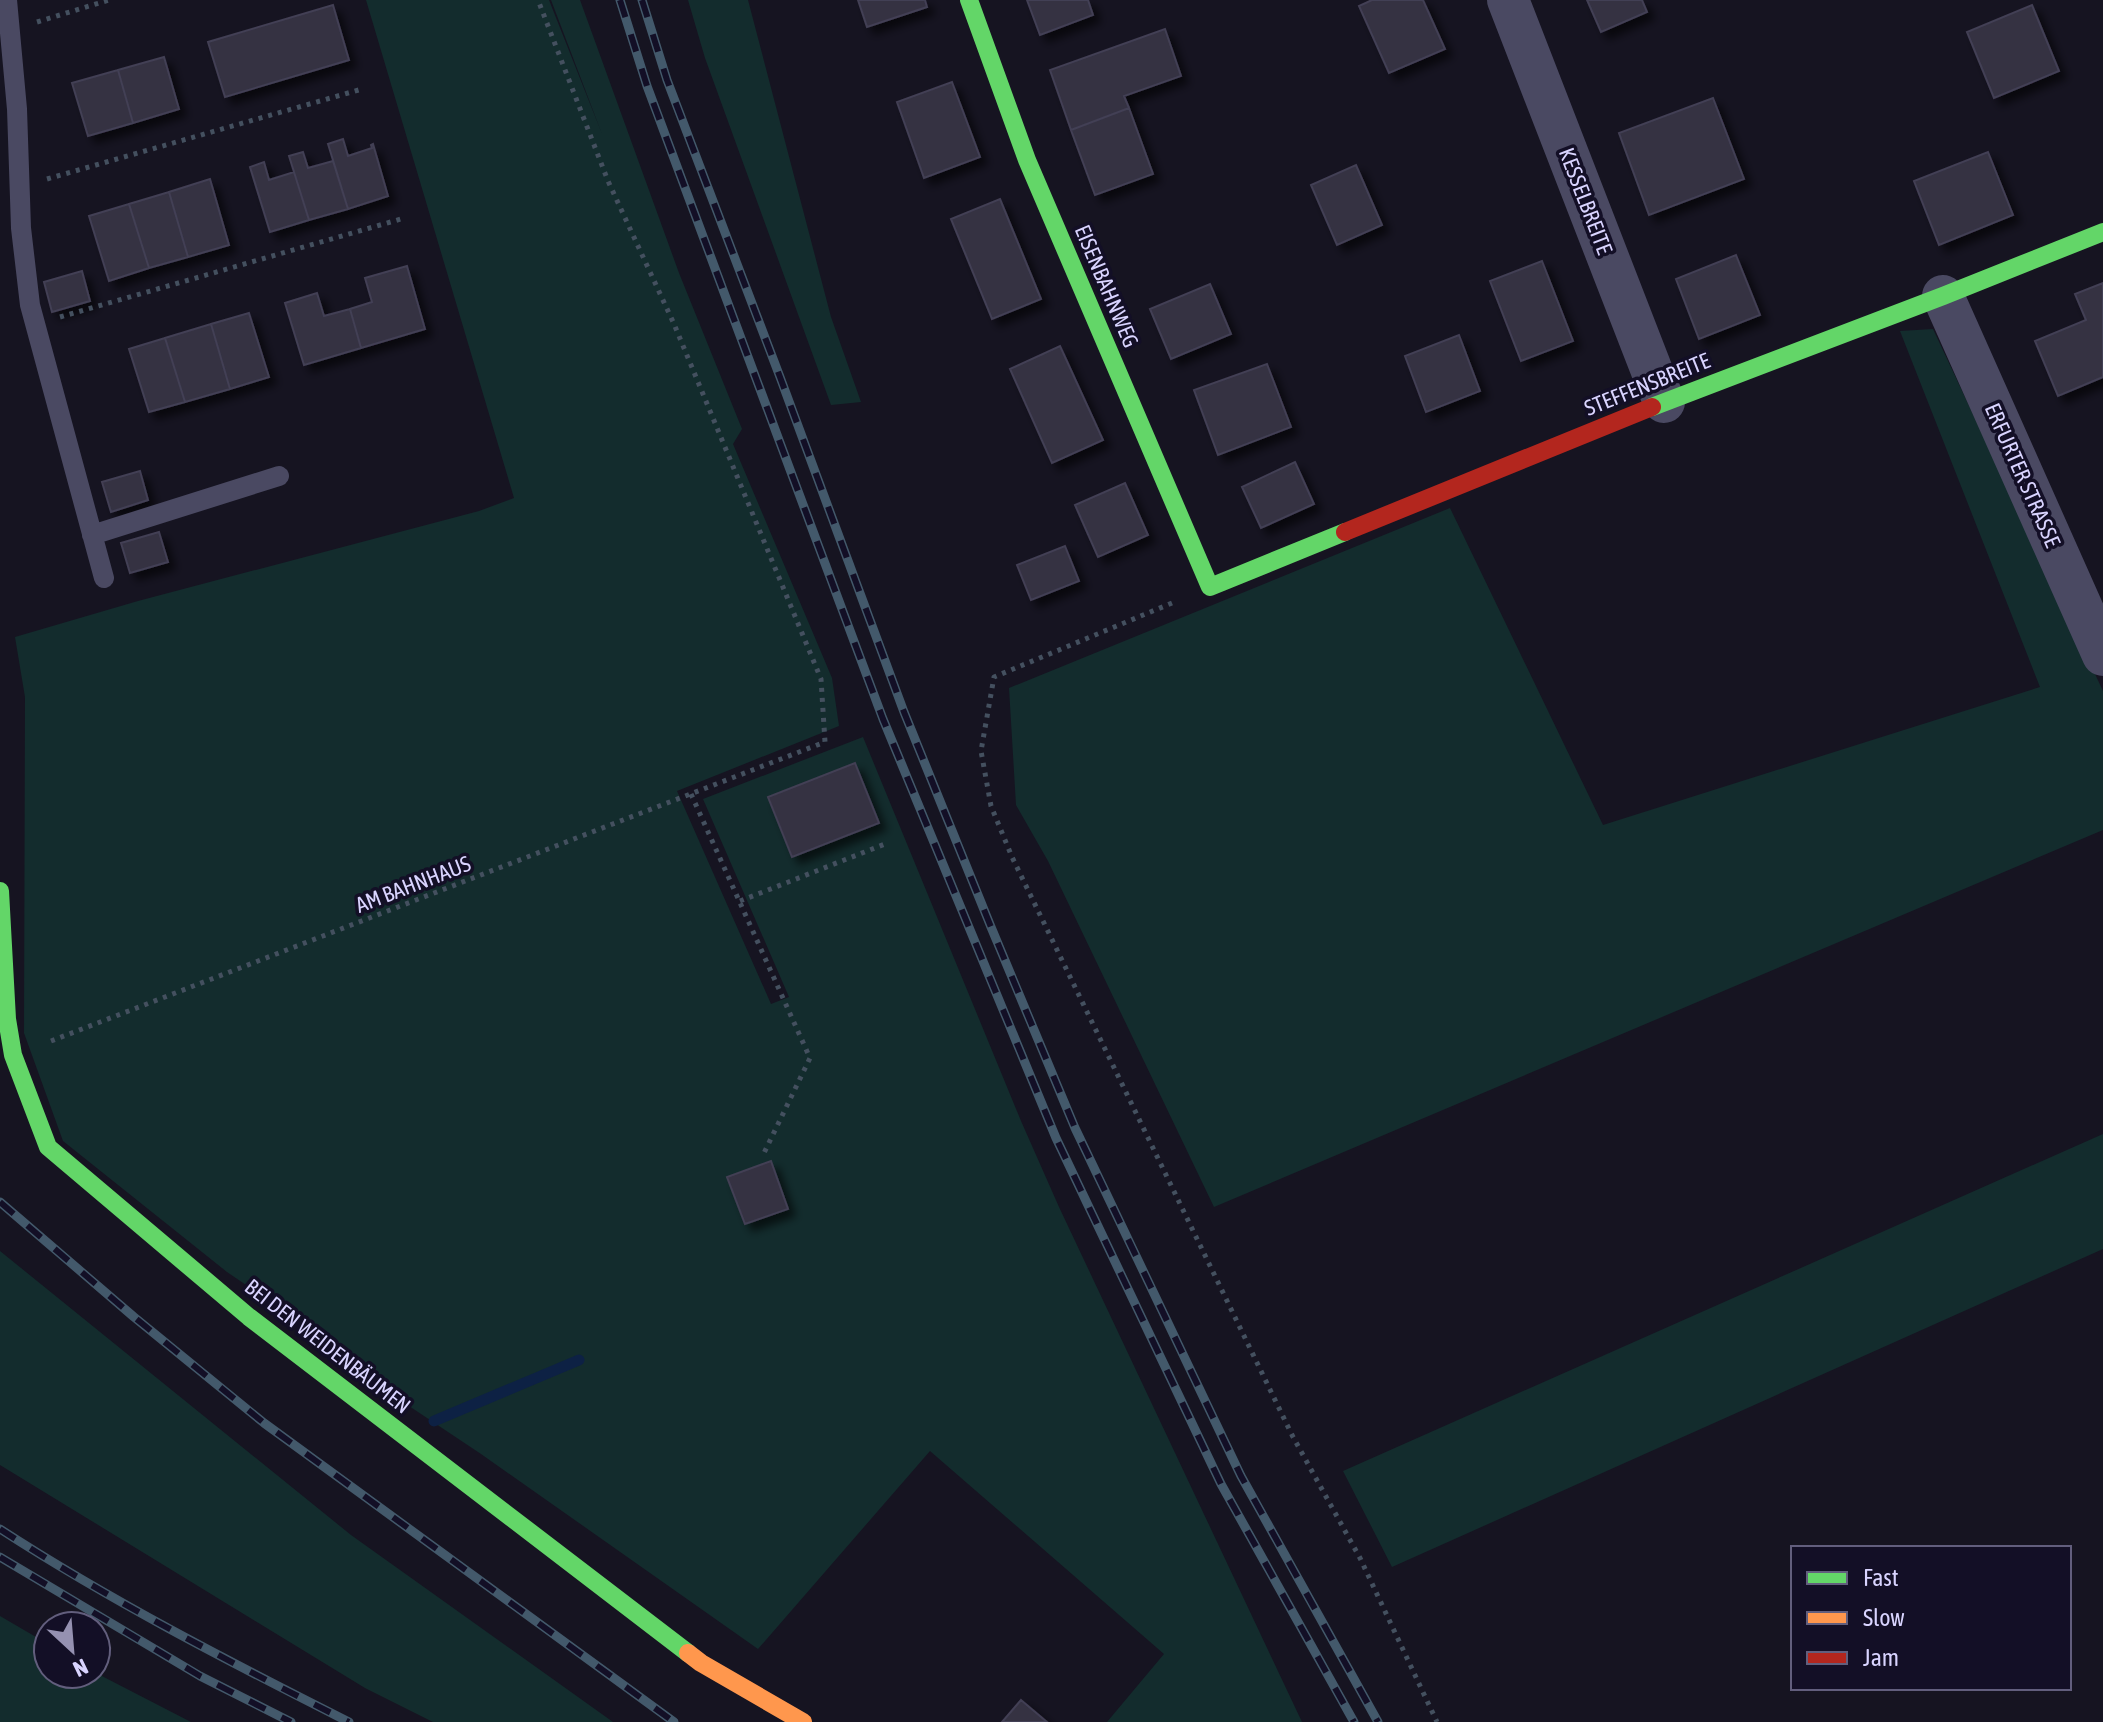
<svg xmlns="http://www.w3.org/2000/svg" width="2103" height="1722" font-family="'Asap Condensed',sans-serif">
	<defs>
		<filter id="shadow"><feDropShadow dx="7" dy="7" stdDeviation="4" flood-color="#0009"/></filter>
	</defs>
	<rect width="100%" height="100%" fill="#161421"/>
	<path fill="#132c2d" d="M366 0H549L602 134 551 0H580L679 273 742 429 733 444 832 678 839 726 677 791 771 1004 789 997 703 799 863 737 1021 1121 1059 1207 1302 1722H1107L1164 1654 930 1451 758 1649 481 1454 385 1390 311 1329 227 1272 63 1141 24 1033 25 697 15 637 138 601 479 511 514 498Z
		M688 0H748L831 317 861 402 831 405 705 58Z
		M1933 329 2103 691V830L1214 1207 1048 861 1016 805 1009 688 1450 508 1603 825 2040 687 1900 331Z
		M2103 1134V1249L1392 1567 1343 1471Z
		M0 1251 351 1535 613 1722H433L365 1688 0 1465Z
		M0 1616 48 1644V1674L96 1673 191 1722H0Z"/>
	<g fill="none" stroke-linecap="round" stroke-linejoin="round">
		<path stroke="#0d2144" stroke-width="11" d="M434 1421 579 1360"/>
	</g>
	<path fill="#343243" stroke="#433f54" stroke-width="2" filter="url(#shadow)" d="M858 0H925L927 7 867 27Z
		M1027 0H1088L1093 15 1040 35Z
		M1372 0H1423L1445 49 1389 73 1359 6Z
		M1587 0H1642L1647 12 1601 32Z
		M333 5 349 60 225 97 208 42Z
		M2032 5 2059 71 1994 98 1967 32Z
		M1165 29 1181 76 1124 96 1129 108 1071 130 1050 70Z
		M164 57 179 109 133 123 118 70Z
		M118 70 133 123 88 136 72 83Z
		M952 82 980 157 924 178 897 102Z
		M1713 98 1744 179 1649 215 1619 133Z
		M1129 108 1153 174 1095 195 1071 130Z
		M343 139 348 156 372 148 371 145 373 144 388 196 348 209 328 144Z
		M303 152 308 168 333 161 348 209 309 220 289 156Z
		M1988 152 2013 215 1939 245 1914 181Z
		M264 162 269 180 294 172 309 220 270 232 250 167Z
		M1356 165 1382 225 1337 245 1311 185Z
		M210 179 229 245 188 257 169 192Z
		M169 192 188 257 149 268 129 204Z
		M1000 199 1041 299 992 319 951 219Z
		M129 204 149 268 109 281 89 216Z
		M1736 255 1760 315 1699 339 1676 279Z
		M1542 261 1573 341 1521 361 1490 281Z
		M407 266 425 329 361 348 350 309 372 302 365 278Z
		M82 271 90 301 52 312 44 282Z
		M2103 283V377L2058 396 2035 341 2086 320 2075 294Z
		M1210 284 1231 334 1171 359 1150 309Z
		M317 293 324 316 350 309 361 348 304 365 285 303Z
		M249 313 269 377 230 389 211 324Z
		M211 324 230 389 185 402 165 338Z
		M1459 335 1480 391 1426 412 1405 356Z
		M165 338 185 402 149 412 129 349Z
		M1060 346 1103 440 1052 463 1010 369Z
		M1267 364 1291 427 1218 455 1194 390Z
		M1295 462 1314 504 1261 528 1242 487Z
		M140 471 148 500 111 512 102 482Z
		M1125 483 1148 535 1098 557 1075 505Z
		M159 532 168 562 130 573 121 543Z
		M1065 546 1079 581 1031 600 1017 565Z
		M855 763 879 823 792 857 768 797Z
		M771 1161 788 1209 745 1224 727 1177Z
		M1021 1700 1047 1722H1002Z"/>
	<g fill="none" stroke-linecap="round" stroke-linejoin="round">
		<path stroke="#44505f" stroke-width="5" stroke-dasharray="4 6" stroke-linecap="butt" d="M37 22 109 0
			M47 179 362 89
			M60 317 401 219
			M1172 603 994 677 981 751 991 806 1012 857 1292 1435 1360 1558 1437 1722
			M691 794 810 1058 764 1153
			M740 901 885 844
			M51 1041 825 742 821 679 674 324 608 181 538 0"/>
		<path stroke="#4a4962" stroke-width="20" d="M7 0 17 109 21 228 30 305 104 578
			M92 535 279 476"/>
		<path stroke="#4a4962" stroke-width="42" d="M1508 0 1664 402
			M1943 296 2103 655"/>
		<path stroke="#63d668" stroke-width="18" d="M969 0 1027 160 1210 587 1345 532
			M1652 407 1943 296 2103 232
			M0 891 7 1019 13 1055 48 1147 249 1317 688 1653"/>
		<path stroke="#ff974d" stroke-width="18" d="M688 1653 701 1663 803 1722"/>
		<path stroke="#b3261e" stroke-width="18" d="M1345 532 1652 407"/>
		<defs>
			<path id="rail" d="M620 0 647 86 883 719 1056 1138 1221 1484 1354 1722
				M642 0 667 80 780 377 904 712 991 927 1075 1128 1241 1476 1378 1722
				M0 1202 134 1317 264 1423 674 1722
				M0 1529C111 1601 230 1662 349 1722
				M0 1557 200 1676 291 1722"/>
		</defs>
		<use href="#rail" stroke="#43596b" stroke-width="9"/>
		<use href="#rail" stroke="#130f26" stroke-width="6" stroke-dasharray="18" stroke-linecap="butt"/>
	</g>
	<g text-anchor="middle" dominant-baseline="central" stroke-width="7" stroke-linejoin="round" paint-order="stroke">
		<g font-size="22" fill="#d9d4ff" stroke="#130f26">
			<text transform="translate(1586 201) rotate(69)">KESSELBREITE</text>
			<text transform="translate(1107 286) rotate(67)">EISENBAHNWEG</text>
			<text transform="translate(1647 384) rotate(-22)">STEFFENSBREITE</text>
			<text transform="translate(2023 475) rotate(66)">ERFURTER STRASSE</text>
			<text transform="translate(413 884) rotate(-21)">AM BAHNHAUS</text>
			<text transform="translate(328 1346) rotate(38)">BEI DEN WEIDENBÄUMEN</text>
		</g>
	</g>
	<rect x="1791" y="1546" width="280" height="144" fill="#130f26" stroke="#625e7d" stroke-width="2"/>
	<rect x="1807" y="1572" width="40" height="12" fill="#63d668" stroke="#625e7d" stroke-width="2"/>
	<text x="1863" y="1586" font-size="24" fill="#d9d4ff">Fast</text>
	<rect x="1807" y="1612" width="40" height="12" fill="#ff974d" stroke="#625e7d" stroke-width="2"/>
	<text x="1863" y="1626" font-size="24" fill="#d9d4ff">Slow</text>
	<rect x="1807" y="1652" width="40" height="12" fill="#b3261e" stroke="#625e7d" stroke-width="2"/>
	<text x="1863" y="1666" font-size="24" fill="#d9d4ff">Jam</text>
	<g transform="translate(72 1650) rotate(154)"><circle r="38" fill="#130f26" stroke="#625e7d" stroke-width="2"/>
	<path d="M0-6L14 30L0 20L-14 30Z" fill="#9591b1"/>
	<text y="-12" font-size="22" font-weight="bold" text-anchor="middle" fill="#d9d4ff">N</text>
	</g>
</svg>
